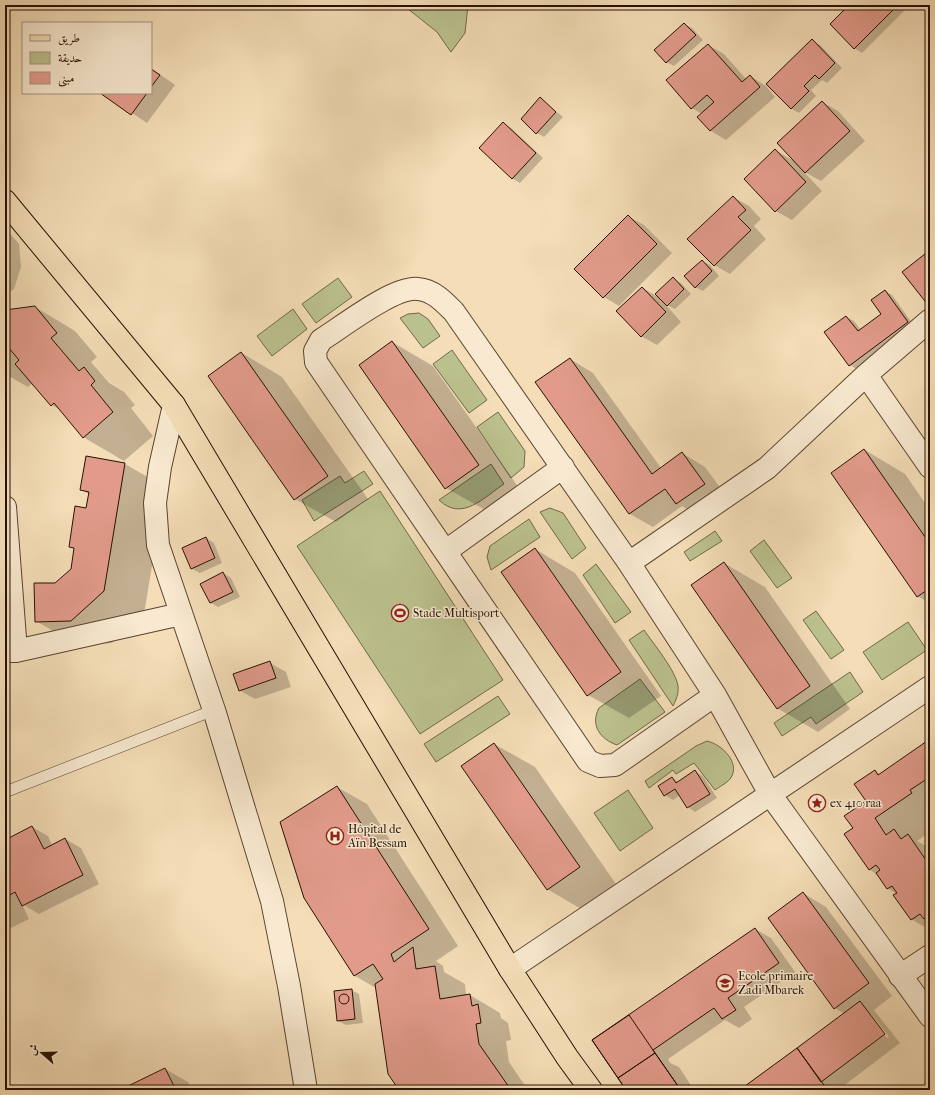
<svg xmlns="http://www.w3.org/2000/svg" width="935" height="1095" font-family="'IM FELL French Canon',Amiri,serif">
	<rect width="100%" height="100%" fill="#f4ddb7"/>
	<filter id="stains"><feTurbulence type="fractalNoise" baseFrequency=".005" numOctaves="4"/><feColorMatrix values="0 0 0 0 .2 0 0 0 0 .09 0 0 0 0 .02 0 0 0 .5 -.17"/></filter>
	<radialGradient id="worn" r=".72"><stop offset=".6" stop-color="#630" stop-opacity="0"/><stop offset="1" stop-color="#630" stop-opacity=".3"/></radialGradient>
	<path fill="#bbc18e" stroke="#706948" d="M403 5H468L465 33 451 52 437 32Z
		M338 278 352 297 316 323 302 304Z
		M293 309 307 329 272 356 257 336Z
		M419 313 428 319 440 336 423 348 400 318 408 314Z
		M452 350 487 400 469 413 433 364Z
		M498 412 525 451 524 467 511 478 477 427Z
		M491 464 504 484C483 498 462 522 439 500Z
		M364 471 373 484 314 521 302 500 340 476 345 483Z
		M380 491 503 680 420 734 297 546Z
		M550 508 563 513 586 548 572 559 540 512Z
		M529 519 540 537 491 570 487 557 490 546Z
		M715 531 722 541 690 561 684 552Z
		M764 540 792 578 777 588 750 551Z
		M596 564 631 612 615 623 583 575Z
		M816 611 844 650 831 659 803 620Z
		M908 622 927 650 882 680 863 652Z
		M644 630C653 643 676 671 678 686 679 693 676 700 673 706L629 640Z
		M850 672 863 692 816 724 811 717 782 736 774 723Z
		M640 679 665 712 617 745C600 739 590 725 599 708Z
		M498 696 510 714 436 762 424 744Z
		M707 741C721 744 742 763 730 779 727 783 719 787 715 790L694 763 676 774 673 770 649 788 645 781 696 746Z
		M628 790 653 828 620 851 594 813Z"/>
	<path fill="#0003" fill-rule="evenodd" d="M851 5H910L862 53 854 48Z
		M684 24 692 28 703 40 674 66 666 62Z
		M812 41 820 45 842 68 827 83 822 80 811 90 816 96 799 113 792 109 768 84Z
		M708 45 724 54 746 79 750 76 766 86 775 97 726 140 711 131 699 117 702 114 692 108Z
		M151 68 175 85 147 123 102 93H151Z
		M541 99 563 117 544 137 537 133Z
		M822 102 838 111 865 141 821 181 803 171 822 191 792 220 776 211 775 150 794 161Z
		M503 123 511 128 543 158 520 183 512 178Z
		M733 197 749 206 761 219 754 226 766 239 730 274 714 265Z
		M628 216 644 225 672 253 619 306 604 297Z
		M5 228 19 244 21 267 14 289 5 295Z
		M702 261 710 265 719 276 703 291 695 287Z
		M673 279 681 283 691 294 675 309 665 304 681 322 657 345 641 336 643 288 661 299Z
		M885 291 892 295 915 327 858 370 850 365 846 317 854 321 861 330 883 314Z
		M35 307 75 331 97 357 91 362 109 383 124 392 135 405 131 408 153 436 124 461 83 437 62 411 52 405 33 383 28 387 5 374V311Z
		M392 342 433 366 519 488 487 511 446 488Z
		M242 353 282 377 368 499 336 522 295 499Z
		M570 359 593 373 661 468 682 453 705 467 727 497 700 517 682 506 653 527 630 514 537 383Z
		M865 450 905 474 930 510V603L917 596Z
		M125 464 165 487 144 614 112 643 77 645 36 621 55 584 71 569 75 549 70 547 87 509 89 494 81 490Z
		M206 538 214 543 222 563 200 573 192 569 183 549Z
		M535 549 575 573 661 696 629 718 588 695Z
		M724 563 765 587 850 709 818 732 777 708Z
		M223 573 231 578 240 597 218 607 211 603Z
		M270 663 286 672 291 687 255 699 239 690Z
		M930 741V832L917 841 930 848V930L911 919 897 894 887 888 878 875 870 870 846 834 854 828 867 802 875 771 881 775Z
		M494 744 535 767 620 890 588 913 547 889Z
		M695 771 703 776 717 798 695 812 688 807 680 795 673 800 665 795 672 778 679 782Z
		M337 787 367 804 458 946 436 961 443 966 444 972 465 984 466 996 470 995 500 1013 501 1018 508 1023 511 1040 506 1041 509 1062 528 1090H400L376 988 355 976 305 897Z
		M32 827 48 836 52 845 65 839 81 848 99 884 39 914 22 904 29 919 5 931V841Z
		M803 893 826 907 892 996 874 1010 900 1043 838 1090H749L845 1014 835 1008ZM869 1014H871L889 1037 887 1038Z
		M755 929 771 938 795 972 744 1007 752 1019 739 1028 725 1020 668 1059 670 1063 679 1067 694 1090H628L594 1040Z
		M351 990 359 994 363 1023 346 1025 338 1021Z
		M165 1069 188 1082 192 1090H129Z"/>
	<path fill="#e29b8b" stroke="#261102" d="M849 5H898L854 49 830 24Z
		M684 23 696 35 666 63 654 50Z
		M812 39 835 63 819 79 815 75 804 86 809 91 791 109 766 84Z
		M708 44 742 82 750 75 760 87 710 131 697 117 714 102 707 95 691 109 666 80Z
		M151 69 160 75 151 87Z
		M100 93H147L131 115Z
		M540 97 556 112 536 134 521 119Z
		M822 101 850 131 805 173 777 143Z
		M503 122 536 153 512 179 479 148Z
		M775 149 806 182 775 212 744 179Z
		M733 196 746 210 738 217 751 230 714 266 687 239Z
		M628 215 657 244 603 298 574 269Z
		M930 250V303L928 305 902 272Z
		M702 260 712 271 695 288 684 276Z
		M673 277 684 289 667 306 655 294Z
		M642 287 666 312 641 337 616 311Z
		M885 290 908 322 849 366 824 332 846 316 858 331 881 314 871 300Z
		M35 306 57 333 51 338 79 371 84 367 95 381 91 385 113 412 83 438 54 403 51 406 15 364 19 360 8 347 5 349V310Z
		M392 341 479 465 445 489 359 365Z
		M241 352 328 476 294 500 208 376Z
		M570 358 652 474 682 452 705 484 676 504 665 489 629 514 535 382Z
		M864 449 930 544V588L917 597 831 473Z
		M86 456 125 463 104 591 71 621 35 622 34 583H55L71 569 74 548 69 547 75 506 86 508 89 492 80 490Z
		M206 537 215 558 191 569 182 548Z
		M535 548 621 672 587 696 501 572Z
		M724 562 810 686 777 709 691 585Z
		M223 572 233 592 210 603 200 584Z
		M270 661 276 678 239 691 233 674Z
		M930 739V777L910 790 912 793 875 818 886 835 894 829 901 839 908 834 930 866V914L924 919 920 914 911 920 893 895 897 893 892 886 887 889 876 873 880 870 876 865 869 870 844 834 853 828 844 816 866 801 854 784 875 770 878 775Z
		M494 743 580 867 547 890 461 766Z
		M695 770 710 794 687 808 675 789 664 796 658 786 672 777 676 783Z
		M337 786 429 929 391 954 394 962 413 947 416 969 435 966 440 999 470 994 472 1006 478 1004 481 1023 476 1024 479 1044 509 1087 504 1090H399L388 1074 375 984 383 979 373 964 354 976 304 898 280 822Z
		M32 826 44 849 65 838 83 875 22 906 15 892 8 896 5 890V840Z
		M803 892 869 983 834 1009 768 918Z
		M755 928 779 963 728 998 736 1010 722 1019 714 1008 653 1050 678 1086 673 1090H626L592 1040Z
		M352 989 355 1019 337 1021 334 991Z
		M339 999a5 5 0 1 1 10 0a5 5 0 1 1-10 0Z
		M860 1001 885 1034 821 1082 797 1048Z
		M629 1015 655 1053 618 1078 592 1040Z
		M797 1048 824 1085 817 1090H748L745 1086Z
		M655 1053 678 1086 673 1090H626L618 1078Z
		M165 1068 176 1090H128L126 1087Z
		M360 1086 383 1087V1090H360Z"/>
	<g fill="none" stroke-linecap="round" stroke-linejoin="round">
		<defs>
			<path id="service" d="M5 792 214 710"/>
			<path id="minor" d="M866 375 930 467
				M174 405 160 467 155 503 158 545 214 710 272 901 289 986 306 1090
				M5 507 16 651
				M446 551 563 467
				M629 563 767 468 866 375 930 320
				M5 651H16L181 614
				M715 695 615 765 600 766 588 761 316 362 315 351 321 340C342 327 394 286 418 289 433 290 444 302 454 312L629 563 715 695 770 794 930 1016
				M510 969 930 687
				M900 976 930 956"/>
			<path id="primary" d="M5 201 174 405 510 969 567 1057 591 1090"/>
		</defs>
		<use href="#service" stroke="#5a442f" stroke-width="12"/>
		<use href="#minor" stroke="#5a442f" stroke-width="24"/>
		<use href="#primary" stroke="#261102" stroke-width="24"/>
		<use href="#service" stroke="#f8e9d0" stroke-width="11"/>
		<use href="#minor" stroke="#f8e9d0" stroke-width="22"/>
		<use href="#primary" stroke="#f4ddb7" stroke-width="22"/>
	</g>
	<defs>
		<symbol id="stadium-ring" viewBox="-11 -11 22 22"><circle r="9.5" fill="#f8e9d0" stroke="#8f2418" stroke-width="1.5"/><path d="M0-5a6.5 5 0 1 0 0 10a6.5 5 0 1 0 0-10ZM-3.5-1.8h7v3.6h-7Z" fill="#8f2418"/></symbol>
		<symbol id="sight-ring" viewBox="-11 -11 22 22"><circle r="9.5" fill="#f8e9d0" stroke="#8f2418" stroke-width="1.5"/><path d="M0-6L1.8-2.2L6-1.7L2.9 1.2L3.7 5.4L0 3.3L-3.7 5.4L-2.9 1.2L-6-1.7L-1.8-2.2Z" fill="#8f2418"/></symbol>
		<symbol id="hospital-ring" viewBox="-11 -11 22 22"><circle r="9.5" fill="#f8e9d0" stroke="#8f2418" stroke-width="1.5"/><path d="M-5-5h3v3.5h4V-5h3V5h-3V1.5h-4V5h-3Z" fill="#8f2418"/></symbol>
		<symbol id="school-ring" viewBox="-11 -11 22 22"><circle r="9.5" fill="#f8e9d0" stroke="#8f2418" stroke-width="1.5"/><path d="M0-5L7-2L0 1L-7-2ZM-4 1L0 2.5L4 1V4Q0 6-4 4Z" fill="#8f2418"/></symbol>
	</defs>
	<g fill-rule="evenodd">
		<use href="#stadium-ring" x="390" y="603" width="20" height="20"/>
		<use href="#sight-ring" x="807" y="793" width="20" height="20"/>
		<use href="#hospital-ring" x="325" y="826" width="20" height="20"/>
		<use href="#school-ring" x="715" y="973" width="20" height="20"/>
	</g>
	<g text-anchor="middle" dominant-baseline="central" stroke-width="3" stroke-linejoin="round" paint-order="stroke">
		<g font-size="12" fill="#261102" stroke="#f8e9d0" text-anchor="start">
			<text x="413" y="613">Stade Multisport</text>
			<text x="830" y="803">ex 410 raa</text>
			<text x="348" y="829">Hôpital de<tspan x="348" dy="14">Aïn Bessam</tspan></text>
			<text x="738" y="976">Ecole primaire<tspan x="738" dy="14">Zadi Mbarek</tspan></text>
		</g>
	</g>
	<rect width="935" height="1095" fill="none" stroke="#f4ddb7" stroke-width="20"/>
	<rect x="6" y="6" width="923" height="1083" fill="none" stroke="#261102" stroke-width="2"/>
	<rect x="10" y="10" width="915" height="1075" fill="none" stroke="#261102"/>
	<rect x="22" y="22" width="130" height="72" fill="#f8e9d0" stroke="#a4937e"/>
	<rect x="30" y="35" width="20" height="6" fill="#f4ddb7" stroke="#a4937e"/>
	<text x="58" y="42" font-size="12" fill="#261102">طريق</text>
	<rect x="30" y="52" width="20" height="12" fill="#bbc18e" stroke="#a4937e"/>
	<text x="58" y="62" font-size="12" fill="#261102">حديقة</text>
	<rect x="30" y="72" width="20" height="12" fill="#e29b8b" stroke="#a4937e"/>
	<text x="58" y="82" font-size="12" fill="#261102">مبنى</text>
	<g transform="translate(42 1053) rotate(290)" stroke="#f8e9d0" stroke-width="3" paint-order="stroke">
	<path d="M0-3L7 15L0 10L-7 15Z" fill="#261102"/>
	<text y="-6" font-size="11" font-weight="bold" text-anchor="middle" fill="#261102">ش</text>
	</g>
	<rect width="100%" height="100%" filter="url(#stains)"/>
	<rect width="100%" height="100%" fill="url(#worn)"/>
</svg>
